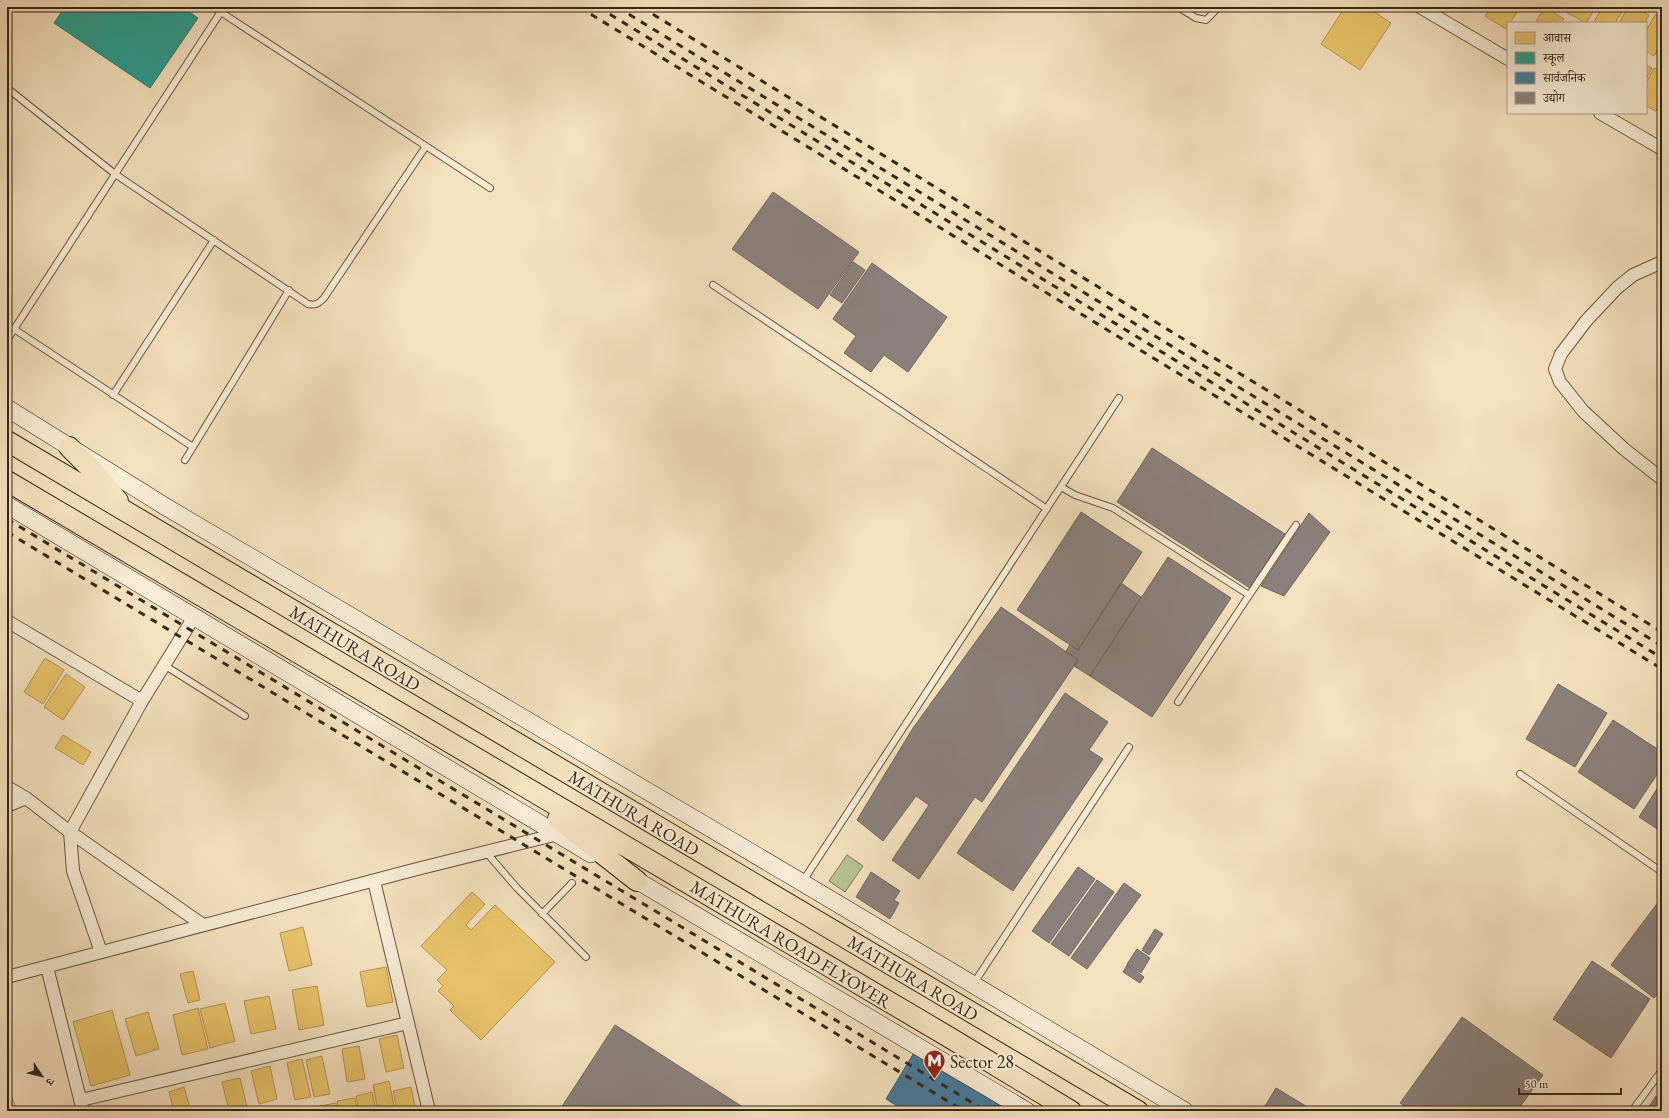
<svg xmlns="http://www.w3.org/2000/svg" width="1669" height="1118" font-family="'EB Garamond','Noto Serif Devanagari',serif">
	<rect width="100%" height="100%" fill="#f4e1bf"/>
	<filter id="stains"><feTurbulence type="fractalNoise" baseFrequency=".005" numOctaves="4"/><feColorMatrix values="0 0 0 0 .2 0 0 0 0 .09 0 0 0 0 .02 0 0 0 .5 -.17"/></filter>
	<radialGradient id="worn" r=".72"><stop offset=".6" stop-color="#630" stop-opacity="0"/><stop offset="1" stop-color="#630" stop-opacity=".3"/></radialGradient>
	<path fill="#b8c395" stroke="#787554" d="M847 855 863 866 845 892 829 881Z"/>
	<path fill="#e9c46a" stroke="#b49550" d="M1345 7H1367L1391 23 1360 70 1321 44Z
		M1491 7H1520L1510 23H1508L1506 29 1485 16Z
		M1545 7 1564 19 1561 23H1535Z
		M1569 7H1596L1586 23 1566 12Z
		M1603 7H1625L1615 23H1593Z
		M1628 7H1635L1649 15 1645 23H1619Z
		M1655 15 1662 19V42L1654 56 1646 51V31Z
		M1662 48V60L1657 57Z
		M1646 65 1652 68 1646 79Z
		M1654 68 1662 73V100L1656 111 1646 106V83Z
		M45 658 64 670 43 704 24 692Z
		M66 674 85 687 63 720 44 707Z
		M63 735 91 752 83 765 55 748Z
		M472 892 485 904 466 925 471 930 495 905 555 962 481 1040 450 1010 454 1006 438 991 443 986 437 980 447 970 421 946Z
		M303 927 312 965 289 971 280 933Z
		M386 967 393 1002 367 1007 360 972Z
		M193 971 200 1000 188 1003 180 974Z
		M317 986 324 1025 299 1030 292 990Z
		M269 996 276 1029 251 1034 244 1001Z
		M225 1003 235 1041 210 1048 200 1009Z
		M198 1008 208 1049 182 1055 173 1015Z
		M112 1010 130 1075 91 1086 73 1022Z
		M148 1012 159 1049 136 1056 125 1019Z
		M397 1035 404 1068 386 1072 379 1039Z
		M359 1046 365 1079 347 1082 342 1049Z
		M322 1056 330 1094 314 1097 306 1060Z
		M302 1059 311 1097 295 1100 287 1063Z
		M270 1066 277 1099 259 1104 251 1071Z
		M240 1078 247 1107 229 1111 222 1082Z
		M389 1081 395 1111H378L373 1085Z
		M184 1087 191 1111H174L169 1092Z
		M411 1087 416 1111H397L393 1091Z
		M372 1092 376 1111H359L356 1096Z
		M12 1097 17 1111H7V1099Z
		M355 1098 357 1111H339L337 1101Z
		M336 1103 337 1111H321L320 1106Z"/>
	<path fill="#2a9d8f" stroke="#2e7a6a" d="M65 7H182L198 18 150 88 54 23Z"/>
	<path fill="#457b9d" stroke="#416274" d="M915 1051 1035 1111H905L886 1099Z"/>
	<path fill="#8a817c" stroke="#71665d" d="M773 192 859 252 818 309 732 249Z
		M853 262 865 270 842 303 830 295Z
		M872 263 947 317 908 372 884 355 871 372 844 353 856 336 833 319Z
		M1152 448 1285 534 1250 588 1117 502Z
		M1081 512 1142 552 1078 650 1017 610Z
		M1309 513 1330 532 1284 596 1261 586Z
		M1168 557 1231 598 1152 717 1090 676Z
		M1121 583 1141 597 1090 676 1074 666 1078 660 1066 651 1070 645 1078 650Z
		M1001 607 1078 660 982 802 975 797 919 879 892 860 929 805 916 796 883 841 857 820 913 728Z
		M1558 684 1607 713 1575 767 1526 739Z
		M1065 693 1108 722 1089 750 1103 759 1013 891 957 853Z
		M1613 720 1662 752V767L1634 809 1578 772Z
		M1662 781V832L1639 817Z
		M1078 867 1095 879 1049 943 1032 931Z
		M871 872 900 891 894 900 899 903 890 919 856 897Z
		M1097 880 1114 892 1069 956 1051 944Z
		M1124 883 1141 895 1087 969 1071 958Z
		M1662 897V988L1654 998 1611 965Z
		M1155 929 1163 934 1149 955 1142 950Z
		M1137 949 1150 958 1141 973 1127 964Z
		M1592 961 1650 999 1611 1058 1553 1019Z
		M1127 965 1144 977 1140 983 1123 972Z
		M1462 1017 1543 1075 1517 1111H1412L1400 1103Z
		M615 1025 749 1111H559Z
		M1276 1088 1309 1108 1307 1111H1262Z
		M1656 1096 1662 1101V1111H1646Z"/>
	<g fill="none" stroke-linecap="round" stroke-linejoin="round">
		<defs>
			<path id="service" d="M213 7 490 188
				M1178 7 1196 18 1206 20 1219 7
				M7 88 115 174 308 304C316 306 319 303 324 298L426 146
				M713 285 1047 509
				M14 329 193 447
				M7 340 224 7
				M113 395 214 240
				M185 460 289 290
				M1061 487 1075 495 1113 508 1249 595
				M164 665 245 716
				M1178 702 1296 525
				M1520 774 1662 872
				M486 852 517 888 586 957
				M803 881 1119 398
				M542 914 572 883
				M974 983 1129 747
				M1632 1111 1662 1070"/>
			<path id="minor" d="M1420 7 1508 59
				M1600 113 1662 149
				M1662 262 1633 275 1617 288 1586 321 1561 354 1555 369 1560 382 1583 411 1624 449 1662 479
				M7 621 142 701
				M7 787 26 798 70 832 203 925
				M7 806 26 798
				M374 881 429 1111
				M101 952 73 871 70 832 142 701 194 617
				M47 967 83 1111
				M7 977 417 869 558 834
				M81 1100 408 1023"/>
			<path id="secondary" d="M7 408 166 507 803 883 1185 1111
				M7 505 591 854
				M626 874 1027 1111"/>
			<path id="trunk" d="M7 441 1138 1111
				M69 447 93 471 118 501
				M7 481 947 1036 1071 1111
				M558 819 637 881"/>
		</defs>
		<use href="#service" stroke="#66563f" stroke-width="8"/>
		<use href="#minor" stroke="#66563f" stroke-width="14"/>
		<use href="#secondary" stroke="#372714" stroke-width="18"/>
		<use href="#trunk" stroke="#372714" stroke-width="22"/>
		<use href="#service" stroke="#f8ecd5" stroke-width="6"/>
		<use href="#minor" stroke="#f8ecd5" stroke-width="12"/>
		<use href="#secondary" stroke="#f8ecd5" stroke-width="17"/>
		<use href="#trunk" stroke="#f4e1bf" stroke-width="20"/>
		<path stroke="#372714" stroke-width="3" stroke-dasharray="7 7" stroke-linecap="butt" d="M579 7 1662 669
			M598 7 1662 658
			M617 7 1662 646
			M641 7 1662 632
			M7 519 986 1111
			M7 532 964 1111"/>
	</g>
	<defs>
		<symbol id="metro-pin" viewBox="-11 -11 22 30"><path d="M0 17L-7.5 6A9.5 9.5 0 1 1 7.5 6Z" fill="#8f2418" stroke="#f8ecd5"/><path d="M-5.5 5V-5H-3L0 0L3-5H5.5V5H3V-.5L0 4L-3-.5V5Z" fill="#fff"/></symbol>
	</defs>
	<g fill-rule="evenodd">
		<use href="#metro-pin" x="922" y="1048" width="25" height="34"/>
	</g>
	<g text-anchor="middle" dominant-baseline="central" stroke-width="4" stroke-linejoin="round" paint-order="stroke">
		<g font-size="18" fill="#372714" stroke="#f8ecd5">
			<text transform="translate(355 648) rotate(31)">MATHURA ROAD</text>
			<text transform="translate(634 813) rotate(31)">MATHURA ROAD</text>
			<text transform="translate(791 944) rotate(31)">MATHURA ROAD FLYOVER</text>
			<text transform="translate(913 978) rotate(31)">MATHURA ROAD</text>
		</g>
		<g font-size="18" fill="#372714" stroke="#f8ecd5" text-anchor="start">
			<text x="950" y="1061">Sector 28</text>
		</g>
	</g>
	<rect width="1669" height="1118" fill="none" stroke="#f4e1bf" stroke-width="24"/>
	<rect x="8" y="8" width="1653" height="1102" fill="none" stroke="#372714" stroke-width="2"/>
	<rect x="12" y="12" width="1645" height="1094" fill="none" stroke="#372714"/>
	<rect x="1507" y="22" width="140" height="92" fill="#f8ecd5" stroke="#ab9d88"/>
	<rect x="1515" y="32" width="20" height="12" fill="#e9c46a" stroke="#ab9d88"/>
	<text x="1543" y="42" font-size="12" fill="#372714">आवास</text>
	<rect x="1515" y="52" width="20" height="12" fill="#2a9d8f" stroke="#ab9d88"/>
	<text x="1543" y="62" font-size="12" fill="#372714">स्कूल</text>
	<rect x="1515" y="72" width="20" height="12" fill="#457b9d" stroke="#ab9d88"/>
	<text x="1543" y="82" font-size="12" fill="#372714">सार्वजनिक</text>
	<rect x="1515" y="92" width="20" height="12" fill="#8a817c" stroke="#ab9d88"/>
	<text x="1543" y="102" font-size="12" fill="#372714">उद्योग</text>
	<g transform="translate(42 1076) rotate(125)" stroke="#f8ecd5" stroke-width="3" paint-order="stroke">
	<path d="M0-3L7 15L0 10L-7 15Z" fill="#372714"/>
	<text y="-6" font-size="11" font-weight="bold" text-anchor="middle" fill="#372714">उ</text>
	</g>
	<path d="M1519 1088v6h102v-6" fill="none" stroke="#372714" stroke-width="2"/>
	<text x="1525" y="1088" font-size="12" fill="#372714" stroke="#f8ecd5" stroke-width="3" paint-order="stroke">50 m</text>
	<rect width="100%" height="100%" filter="url(#stains)"/>
	<rect width="100%" height="100%" fill="url(#worn)"/>
</svg>
